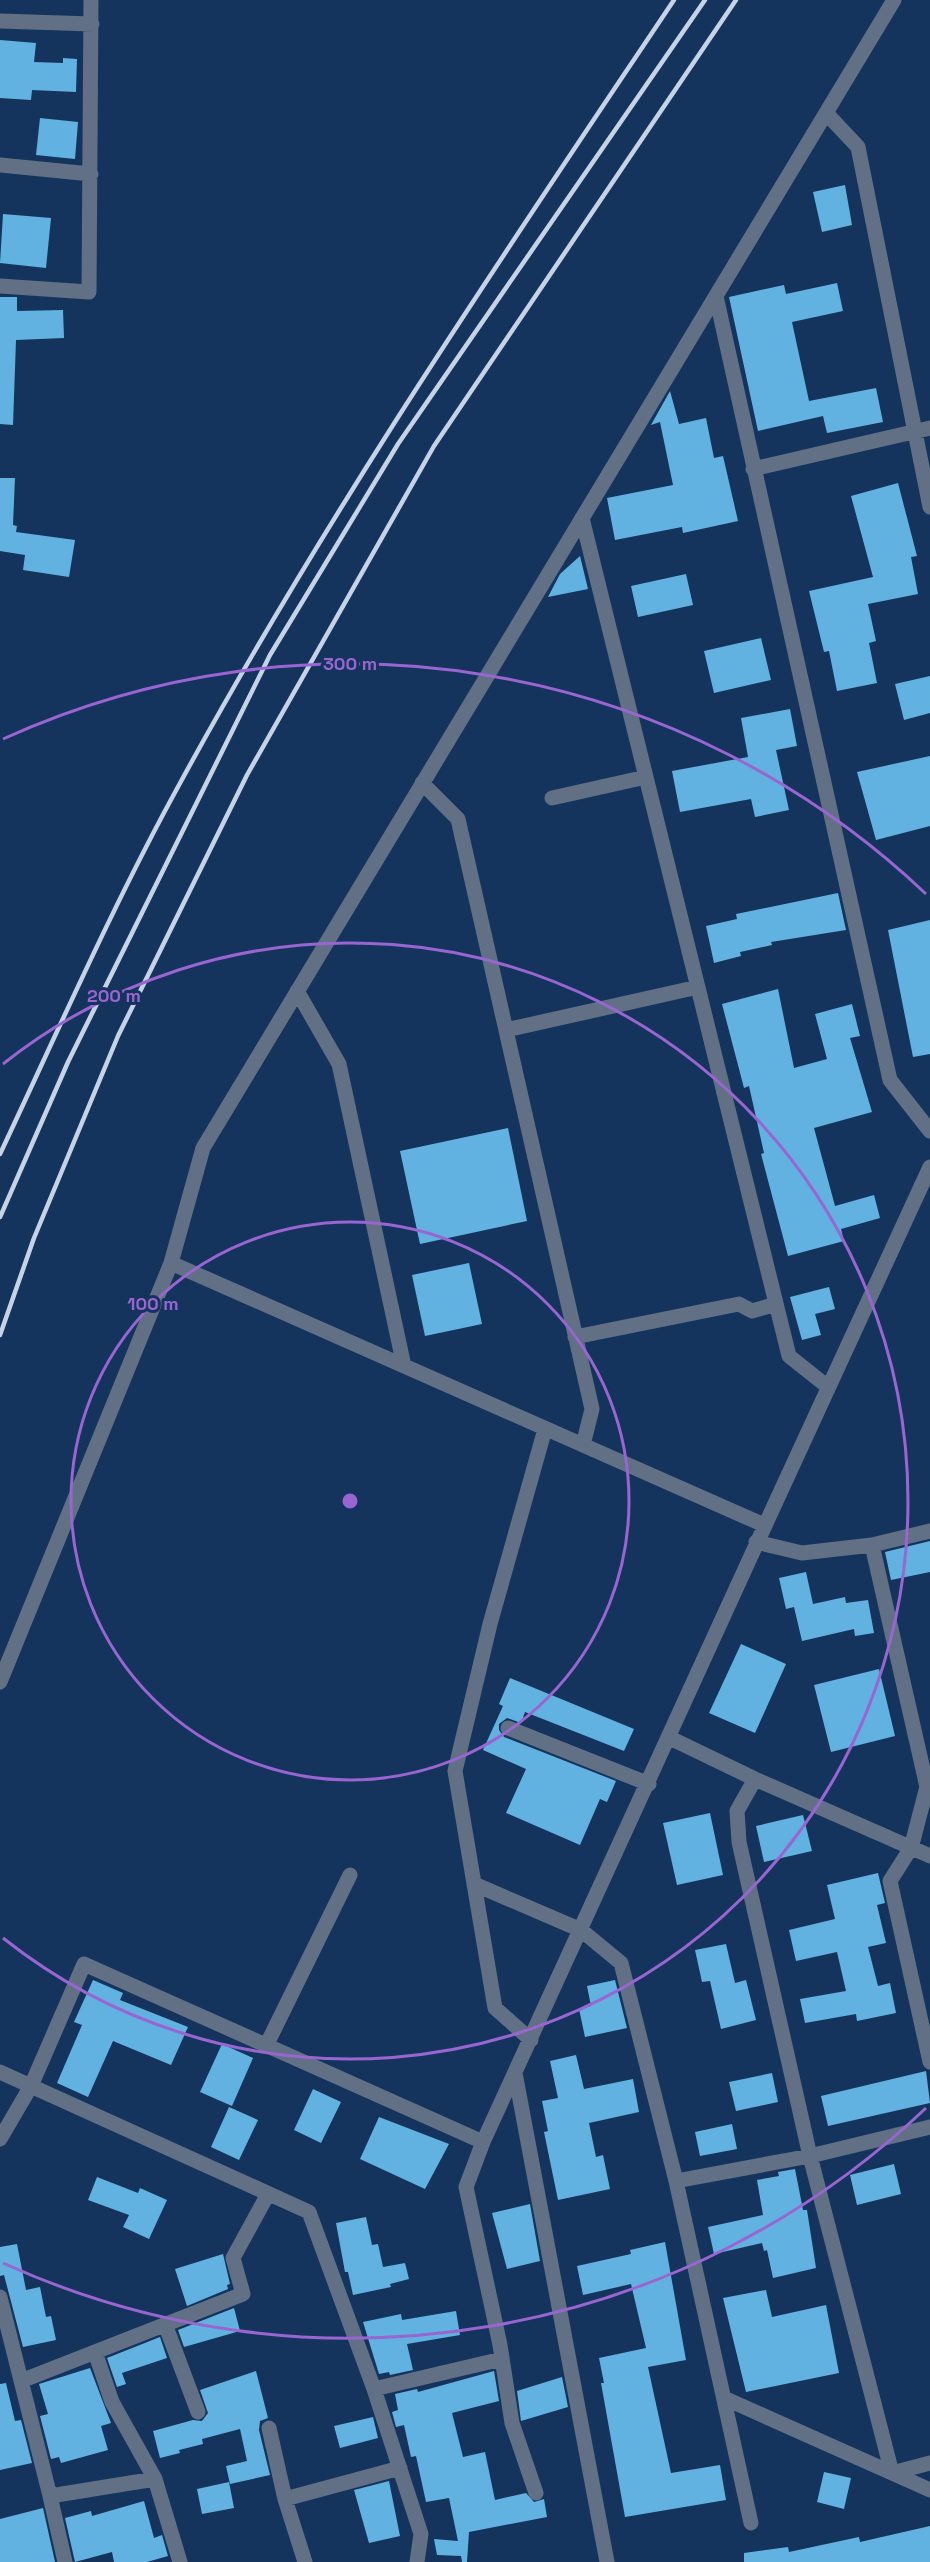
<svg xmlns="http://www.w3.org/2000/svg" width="930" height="2562" font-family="'Space Grotesk',sans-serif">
	<rect width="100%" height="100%" fill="#15345d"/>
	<path fill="#62b2e1" d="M0 40 36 43 34 62 63 63V58L77 59 76 92 32 90 31 100 0 98Z
		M40 118 78 122 75 159 36 155Z
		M845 185 852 225 822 232 813 192Z
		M3 214 51 218 46 268 0 263Z
		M837 283 843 311 792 322 809 401 876 388 883 422 827 433 823 416 758 431 729 297 784 285 786 294Z
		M0 297H17V311L63 310 64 338 16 340 13 425 0 424Z
		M670 391 679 424 706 418 714 458 723 456 738 521 683 533 682 527 615 540 607 498 673 485 660 422 651 425Z
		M0 478H15L13 525 17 526 16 532 75 540 69 577 23 570 25 555 0 551Z
		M898 483 917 556 911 557 918 594 868 604 876 641 869 643 877 683 837 691 829 651 824 652 809 591 873 577 851 496Z
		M580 556 588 589 548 597 560 574Z
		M686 574 693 605 638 617 631 586Z
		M761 638 771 680 714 693 704 651Z
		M930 676V713L904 720 895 684Z
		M790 709 797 746 776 750 789 810 755 817 751 799 680 812 672 771 748 757 741 718Z
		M930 756V826L876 840 857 772Z
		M838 893 846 930 771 942 772 945 740 952 741 956 714 963 706 926 737 919 736 914Z
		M930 920V1054L913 1057 888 930Z
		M778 989 794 1068 827 1059 815 1014 852 1004 860 1036 850 1038 872 1112 814 1128 835 1206 874 1195 880 1218 841 1229 844 1241 788 1256 761 1154 764 1153 749 1086 744 1088 722 1004Z
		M508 1128 527 1221 420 1244 400 1151Z
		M469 1263 482 1324 425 1336 412 1275Z
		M829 1287 835 1309 815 1314 821 1335 802 1340 790 1297Z
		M930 1541V1572L891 1580 885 1552Z
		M806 1572 813 1604 845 1597 846 1603 868 1600 874 1633 855 1636 854 1629 802 1641 794 1607 786 1609 779 1578Z
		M741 1644 786 1664 755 1733 709 1713Z
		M879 1669 895 1736 831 1752 814 1685Z
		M510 1678 634 1729 624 1751 525 1712 521 1723 507 1718 499 1724V1730L504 1737 616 1781 607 1802 600 1799 580 1845 506 1813 526 1769 483 1750 503 1706 499 1704Z
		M710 1813 723 1875 677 1885 663 1823Z
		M803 1815 812 1851 764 1862 756 1826Z
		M878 1873 885 1903 877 1905 886 1943 868 1947 878 1986 890 1983 896 2013 857 2021 856 2014 805 2023 800 1999 846 1991 837 1952 796 1961 789 1930 835 1919 827 1885Z
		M726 1944 735 1983 746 1980 756 2020 721 2029 710 1981 702 1982 695 1950Z
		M93 1980 123 1993 120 2000 188 2027 171 2065 113 2041 88 2097 57 2083 82 2025 74 2022Z
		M615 1980 627 2028 585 2037 579 2009 591 2006 587 1986Z
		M222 2044 253 2058 232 2106 200 2092Z
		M576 2055 584 2089 633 2079 639 2112 589 2123 596 2157 603 2155 610 2189 558 2200 544 2132 548 2131 542 2101 558 2098 550 2061Z
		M926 2071 930 2103 828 2126 821 2096Z
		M772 2073 778 2102 736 2111 729 2082Z
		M313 2089 341 2102 321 2143 294 2130Z
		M229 2107 258 2120 239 2160 211 2147Z
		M379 2117 449 2144 425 2189 360 2159Z
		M732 2124 737 2149 700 2156 695 2132Z
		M894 2164 901 2194 857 2205 850 2175Z
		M795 2169 803 2210H807L816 2268 773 2278 767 2250 764 2251 762 2243 714 2254 708 2227 763 2215 757 2180 779 2176 778 2172Z
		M97 2177 138 2193 140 2188 167 2200 149 2239 123 2227 129 2215 88 2200Z
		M530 2204 540 2261 507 2269 492 2213Z
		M366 2217 372 2245 378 2244 383 2267 405 2263 409 2279 390 2284 391 2287 353 2295 348 2272H345L336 2223Z
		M665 2242 686 2360 648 2367 671 2473 720 2465 726 2500 625 2517 601 2383H604L599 2358 646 2348 631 2284 583 2295 577 2266 631 2254 630 2250Z
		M17 2244 26 2290 40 2287 46 2317 51 2316 56 2340 23 2347 4 2275 0 2276V2247Z
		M223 2254 230 2284 227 2285 228 2289 187 2306 175 2269Z
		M766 2290 772 2317 826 2305 839 2373 746 2392 723 2298Z
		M234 2308 240 2331 184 2347 178 2330Z
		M456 2311 460 2335 407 2344 413 2370 390 2375 389 2372 379 2374 363 2322 401 2314 402 2320Z
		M160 2337 167 2358 122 2373 126 2384 117 2387 107 2358Z
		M90 2368 111 2423 101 2426 108 2450 61 2463 59 2457 51 2459 40 2416 48 2414 39 2384Z
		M256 2371 268 2418 260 2421 259 2430 270 2475 230 2484 226 2466 247 2461 240 2429 202 2439 203 2444 179 2450 180 2453 160 2458 153 2431 193 2420 202 2421 208 2413 200 2390Z
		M494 2371 499 2401 452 2413 463 2457 485 2452 495 2500 526 2493 534 2502 544 2499 547 2517 469 2532 467 2562H462L461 2556 437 2555 434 2539 458 2541 449 2498 426 2502 416 2456 411 2457 404 2425 396 2427 392 2412 398 2410 395 2394 417 2389 418 2392Z
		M562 2377 568 2407 521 2421 517 2391Z
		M6 2383 15 2421 21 2420 32 2463 0 2470V2384Z
		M373 2417 378 2438 340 2448 334 2426Z
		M824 2472 851 2478 844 2509 817 2502Z
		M389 2481 400 2536 369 2543 354 2490Z
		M229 2482 234 2508 202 2514 197 2489Z
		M144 2501 154 2538 162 2535 168 2556 147 2562H114L112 2552 75 2562 65 2518 91 2511 92 2516Z
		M43 2508 55 2562H0V2519Z
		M930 2526V2562H744V2553L788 2547 789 2552 859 2537 860 2542Z"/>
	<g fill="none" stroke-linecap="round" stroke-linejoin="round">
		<path stroke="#617084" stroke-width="15" d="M0 21 92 24
			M826 113 858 147 930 507
			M0 165 91 174
			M0 286 89 292 91 0
			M716 296 890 1080 930 1131
			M753 469 930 428
			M582 518 789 1356 828 1387
			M422 783 458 819 592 1409 583 1445
			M552 798 646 777
			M297 991 339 1064 404 1366
			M506 1030 698 987
			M171 1263 764 1525
			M575 1337 739 1304 752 1311 776 1304
			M756 1542 802 1553 872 1545 930 1531
			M872 1545 927 1787 911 1848 890 1881 930 2062
			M0 1682 171 1263 203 1148 894 0
			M508 1728 649 1784
			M670 1738 755 1779 930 1856
			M755 1779 737 1811 739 1842 810 2156 892 2473 930 2463
			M474 1884 581 1930 621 1963 676 2181 751 2523
			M531 2040 495 2008 455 1771 490 1624 545 1429
			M266 2046 350 1875
			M0 2072 309 2212 374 2389 421 2534 417 2562
			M515 2073 607 2562
			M0 2139 31 2086 84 1964 483 2142
			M676 2181 810 2156 930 2127
			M0 2297 50 2496 155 2479 180 2562
			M165 2324 198 2412
			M95 2352 112 2402 155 2479
			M21 2381 243 2294 233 2258 268 2194
			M374 2389 502 2359
			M724 2398 930 2490
			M269 2428 285 2499
			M536 2493 512 2423 500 2345 466 2187 483 2142C633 1818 779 1491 930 1167
			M50 2496 65 2562
			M305 2562 285 2499 400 2468"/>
		<path stroke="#c6d3e6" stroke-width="4.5" d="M0 1154C58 1031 113 905 179 785 327 513 502 257 674 0
			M0 1217 68 1062 270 655 398 444 705 0
			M0 1335 34 1238 118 1036 247 775 434 446 736 0"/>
	</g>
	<g fill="none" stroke="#9965d1" stroke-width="3">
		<circle cx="350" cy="1501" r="279"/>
		<path d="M3 1064A558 558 0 1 1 3 1938"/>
		<path d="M926 2108A837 837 0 0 1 3 2263M3 739A837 837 0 0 1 926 894"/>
	</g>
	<circle cx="350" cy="1501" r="9" fill="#9965d1" stroke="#15345d" stroke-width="3"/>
	<g font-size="18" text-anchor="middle" font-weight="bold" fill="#9965d1" stroke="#15345d" stroke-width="6" stroke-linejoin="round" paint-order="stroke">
		<text x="350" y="670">300 m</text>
		<text x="114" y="1002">200 m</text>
		<text x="153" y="1310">100 m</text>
	</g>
</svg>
